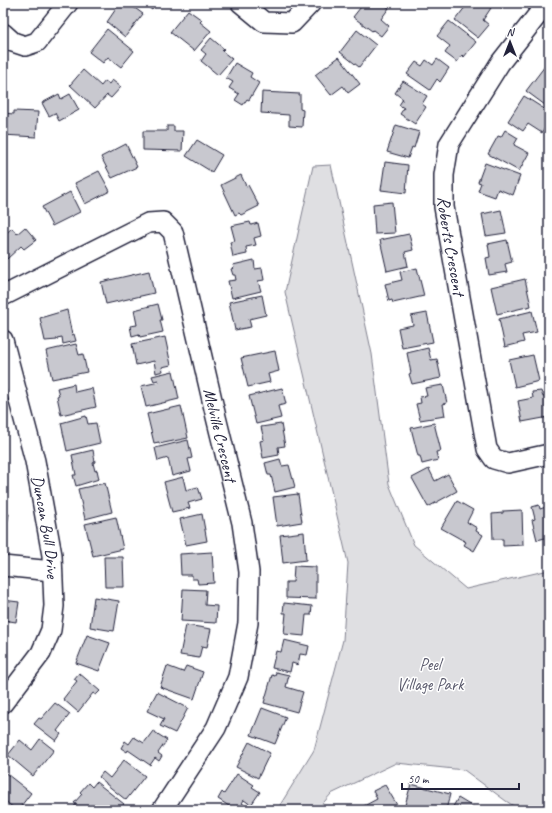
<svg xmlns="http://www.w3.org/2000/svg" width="552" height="813" font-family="Caveat,sans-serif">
	<rect width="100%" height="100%" fill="#fff"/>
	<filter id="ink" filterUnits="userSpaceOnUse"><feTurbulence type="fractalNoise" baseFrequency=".025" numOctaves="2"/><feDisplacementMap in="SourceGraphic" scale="8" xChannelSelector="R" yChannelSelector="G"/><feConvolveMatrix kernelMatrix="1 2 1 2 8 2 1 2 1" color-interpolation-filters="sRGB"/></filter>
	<g filter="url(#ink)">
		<path fill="#dfdfe2" stroke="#80808e" d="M331 165 372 354 389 484 414 545 466 589 549 570V810H520L506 801 464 770 396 763 331 794 317 810H277L314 750 343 640 348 563 285 292 313 166Z"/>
		<path fill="#c8c8cf" stroke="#22223b" d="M120 3H128L143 14 125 37 107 22Z
			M142 3H157L152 10Z
			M364 3H382L389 8 381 19 389 26 381 36 373 30 372 31 353 17Z
			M463 3H484L491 8 483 20 489 25 478 38 455 20 466 6Z
			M496 3H507L502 8Z
			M188 10 202 20 200 22 211 31 194 51 170 32Z
			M449 21 476 42 464 57 462 55 457 62 445 53 450 46 437 36Z
			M107 29 134 51 121 67 108 57 103 63 89 52Z
			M357 30 376 45 359 67 340 52Z
			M211 38 224 49 222 51 232 59 218 75 201 61 206 54 201 50Z
			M339 57 360 84 348 93 343 86 331 95 315 75Z
			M437 59 449 68 440 82 437 79 430 90 407 74 416 62 422 66 426 60 433 65Z
			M235 63 252 73 250 77 259 83 249 100 247 99 243 105 235 100 239 94 229 88 233 82 226 78Z
			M545 66 549 69V108L526 91Z
			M83 70 101 86 105 81 109 84 112 80 121 87 111 98 107 95 95 108 70 85Z
			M403 81 427 96 422 104 426 107 415 124 400 114 404 108 399 105 403 99 395 93Z
			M262 92 300 94V109L303 110 302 127 289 126V115L261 113Z
			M59 94 61 99 70 94 79 110 59 121 55 113 49 116 42 103Z
			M524 96 549 112V121L542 133 528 124 523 131 508 121Z
			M14 111 38 112 36 137 3 135V113L14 114Z
			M396 125 419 132 414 148 412 147 408 158 387 152Z
			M167 126H174V131H183L182 151 143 150V131H167Z
			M505 130 518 138 514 145 529 153 519 171 488 154 498 136 501 137Z
			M197 140 222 155 212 172 186 156Z
			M126 144 137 167 112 178 101 157Z
			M385 162 408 165 406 193 381 190Z
			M485 163 520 176 513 195 498 189 495 197 478 191 481 183 478 182Z
			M99 171 110 191 85 204 75 183Z
			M241 175 246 186 248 185 259 206 241 215 239 213 235 215 221 185Z
			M70 192 80 212 52 226 42 207Z
			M392 202 395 233 375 234 373 204Z
			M501 210 506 233 486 236 482 214Z
			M250 222 251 225 258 223 261 236 254 238 256 245 246 247 247 254 233 257 230 242 235 241 231 226Z
			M25 227 36 240 24 249 21 246 7 259 3 254V236L12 228 17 234Z
			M409 234 413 250 405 252 408 266 387 271 380 240Z
			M507 240 512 262 505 264 507 272 489 275 486 258 490 257 488 244Z
			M254 260 255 269 262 268 264 280 258 281 261 291 232 298 228 281 236 280 235 275H233L231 269 234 268 233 265Z
			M417 268 424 296 393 303 392 300 389 301 385 284 402 280 400 272Z
			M149 271 154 293 106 304 101 282Z
			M525 279 531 306 497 314 491 287Z
			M262 295 266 315 249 319 251 327 235 330 229 302Z
			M158 304 162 320H160L163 332 140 337 139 334 132 336 130 326 137 325 134 310Z
			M67 310 72 335 74 334 76 341 63 344 62 337 57 338V340L45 341 40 318Z
			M532 311 537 332 522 335 524 342 505 347 499 319Z
			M427 313 433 342 402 348 398 328 413 325 411 316Z
			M165 337 171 365 162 367 163 371 156 373 154 361 136 365 132 344Z
			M76 344 79 355 83 354 87 372 52 379 46 351Z
			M428 348 431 360 437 359 441 378 412 384 409 374 411 373 407 353Z
			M275 351 279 371 268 374 270 382 248 387 241 358Z
			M533 355 539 381 515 387 509 360Z
			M173 371 179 399 146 407 141 386 159 382 158 380 154 381 152 376Z
			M74 384 75 392 92 388 96 407 61 415 57 396 59 395 57 388Z
			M443 385 447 403 443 404 445 416 420 420 416 404 421 403 420 397 427 396 425 388Z
			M282 388 286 404 278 406 281 418 256 424 249 396Z
			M541 391 543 397 549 396V417L522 422 518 401 533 398 532 392Z
			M181 406 188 438 159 444V442L154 443 147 414Z
			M86 416 88 424 96 423 100 443 67 451 61 423Z
			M434 423 441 451 436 452 438 460 422 464 420 456H418L411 428Z
			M281 424 285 446 278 447 279 455 263 458 260 441 264 440 261 427Z
			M188 440 192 458 188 459 191 471 172 476 168 458 158 461 155 448Z
			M93 450 95 462 93 463 95 471 97 470 99 479 76 486 73 475H76L72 455Z
			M280 459 282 466 289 465 295 487 275 492 271 475H268L265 463Z
			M429 469 435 481 448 474 457 491 428 507 412 478Z
			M183 477 186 490 198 487 202 499 188 503 190 508 172 512 164 482Z
			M105 483 112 512 85 519 78 489Z
			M298 494 302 522 277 526 273 497Z
			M457 501 473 510 467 522 477 528 476 531 483 535 474 551 464 545 466 542 441 528Z
			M539 505 540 509 549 506V527H547L549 537 537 540 532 520 535 519 532 507Z
			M522 510 523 545 503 546V539H493L492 514 503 513V511Z
			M3 512 9 514 5 535 3 534Z
			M202 514 207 541 186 545 180 519Z
			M116 517 123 549 93 556 85 524Z
			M304 532 306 560 283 563 280 535Z
			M212 552 214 583 198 584 197 579H192V575H181L180 554Z
			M104 557H123L124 587H105Z
			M294 566 316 567V599L286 598V582H293Z
			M183 589 206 590 205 605 217 606 216 623 181 621Z
			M94 597 119 601 114 631 90 627Z
			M3 600 19 602 16 622 3 620Z
			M284 603 312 606 311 615H306L304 636 284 634 286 613H283Z
			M186 625 211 629 207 647 202 646 199 658 180 655Z
			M87 635 110 643 99 671 76 663Z
			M284 640 309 646 307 655 300 654 298 665 292 663 290 672 272 668 276 651 281 652Z
			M167 666 183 672 186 666 203 672 194 699 160 687Z
			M276 672 289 675 286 687 303 692 297 712 264 703 272 675 275 676Z
			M79 673 100 691 96 695 93 693 78 712 63 699 77 681 74 679Z
			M157 692 188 708 175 733 160 726 164 719 147 711Z
			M55 703 70 714 57 731 61 734 56 741 34 724 39 718 41 719Z
			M262 708 286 717 275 744 251 735Z
			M153 731 167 740 158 753 162 756 159 761 155 758 150 765 128 750 127 752 121 748 125 741 129 744 134 737 144 743Z
			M40 739 54 750 33 776 8 755 20 740 32 750Z
			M249 742 270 753 258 778 236 767Z
			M124 760 145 776 126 800 106 784V783L99 777 103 772 110 778Z
			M3 771 31 793 18 810H16L3 799Z
			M237 774 254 785 252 787 260 792 251 805 244 800 242 803 246 806 243 810H236L232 807V808L218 799 222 792 224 794Z
			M96 782 124 804 119 810H77L74 807 76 804 74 803 82 794 80 792 88 783 92 787Z
			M411 784 450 794 446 810H423L405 805Z
			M385 785 400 810H366L364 806 377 799 373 791Z
			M458 798 478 810H451Z"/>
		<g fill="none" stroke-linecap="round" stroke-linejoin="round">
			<defs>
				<g id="minor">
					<path d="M241 3 264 22 292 23 311 3"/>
					<path id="s1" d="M547 3 500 63 449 144 444 175V207L487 449 494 459 508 463 549 454"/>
					<path d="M3 33 13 42 25 46 37 42 68 3"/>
					<path id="s2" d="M3 296 148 223 163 222 173 232 216 417 242 523 249 572 248 623 238 677 216 728 162 810"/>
					<path id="s3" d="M3 340 35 461 52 555 54 606 51 630 41 653 3 703"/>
					<path d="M3 566 52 571"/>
				</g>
			</defs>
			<use href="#minor" stroke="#22223b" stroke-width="22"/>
			<use href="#minor" stroke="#fff" stroke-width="19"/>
		</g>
	</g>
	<g text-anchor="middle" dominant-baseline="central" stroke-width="3" stroke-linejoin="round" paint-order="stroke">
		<g font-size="17" fill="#22223b" stroke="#fff">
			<text stroke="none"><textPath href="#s1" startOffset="275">Roberts Crescent</textPath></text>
			<text stroke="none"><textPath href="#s2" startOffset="400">Melville Crescent</textPath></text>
			<text stroke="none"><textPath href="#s3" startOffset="192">Duncan Bull Drive</textPath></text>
		</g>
		<g font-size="17" fill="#5b5b6d" stroke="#fff">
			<text x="430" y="664">Peel<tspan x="430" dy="20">Village Park</tspan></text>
		</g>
	</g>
	<rect width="552" height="813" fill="none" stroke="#fff" stroke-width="16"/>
	<rect x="8" y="8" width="536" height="797" fill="none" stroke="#22223b" stroke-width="1.5" filter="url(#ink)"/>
	<g transform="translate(510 42)" stroke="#ffffff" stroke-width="3" paint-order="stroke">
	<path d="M0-3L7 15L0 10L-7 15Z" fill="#22223b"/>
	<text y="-6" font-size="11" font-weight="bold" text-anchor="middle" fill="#22223b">N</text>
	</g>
	<path d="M402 783v6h117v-6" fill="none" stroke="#22223b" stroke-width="2"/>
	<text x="408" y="783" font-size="12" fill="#22223b" stroke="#ffffff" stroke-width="3" paint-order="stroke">50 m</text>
</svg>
